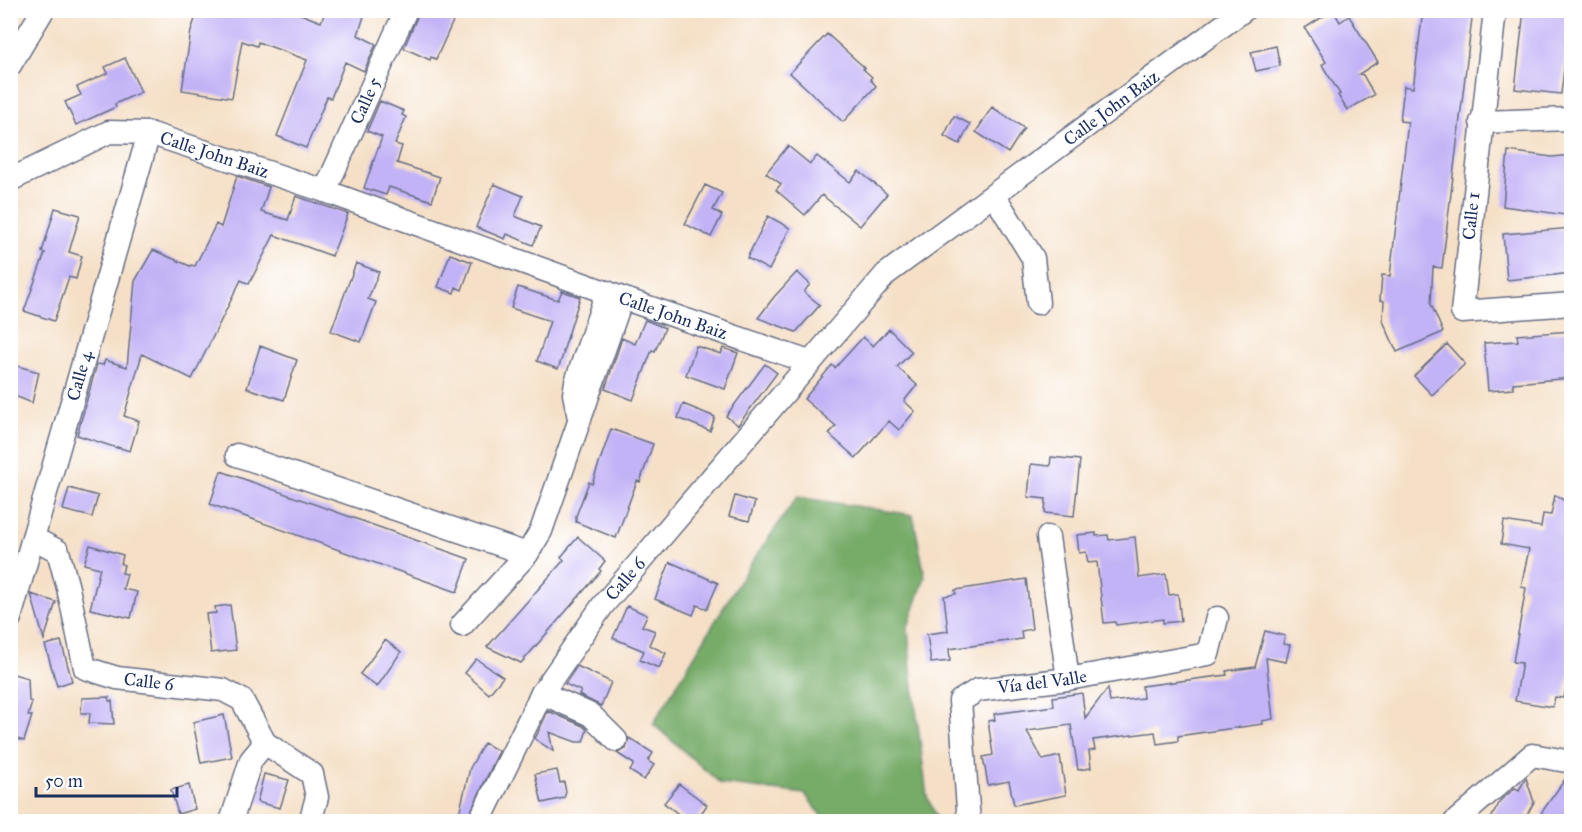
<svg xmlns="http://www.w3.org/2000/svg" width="1582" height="832" font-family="'IM FELL Great Primer',serif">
	<rect width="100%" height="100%" fill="#fff"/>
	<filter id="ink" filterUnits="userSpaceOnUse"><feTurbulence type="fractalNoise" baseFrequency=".0167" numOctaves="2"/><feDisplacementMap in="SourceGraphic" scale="12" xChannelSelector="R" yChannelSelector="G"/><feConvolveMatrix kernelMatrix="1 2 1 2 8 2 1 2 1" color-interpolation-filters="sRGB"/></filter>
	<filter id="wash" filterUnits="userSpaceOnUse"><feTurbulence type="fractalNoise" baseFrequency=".008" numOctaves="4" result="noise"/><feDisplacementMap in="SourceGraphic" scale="24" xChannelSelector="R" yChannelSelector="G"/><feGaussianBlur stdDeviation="1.35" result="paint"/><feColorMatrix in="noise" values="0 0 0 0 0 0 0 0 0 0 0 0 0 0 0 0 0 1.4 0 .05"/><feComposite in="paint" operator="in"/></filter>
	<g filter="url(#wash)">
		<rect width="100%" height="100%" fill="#f5e0c7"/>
		<path fill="#76ab68" stroke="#486d63" stroke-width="1.5" d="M797 497 913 515 925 577 908 627 911 670 927 796 938 821H825L805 794 721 784 653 724 745 572Z"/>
		<g id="blocks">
			<path fill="#c2b2f6" d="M198 10H290L321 22 326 10H366L358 35 376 44 364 71 345 62 331 98 327 97 306 148 277 136 307 60 258 42 257 46 242 41 232 98 182 90 191 31Z
				M420 10H447L445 15 454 19 436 59 431 57 430 60 404 48Z
				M1333 10 1340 22 1349 16 1378 62 1359 74 1363 75 1374 95 1347 110 1338 95 1340 94 1322 65 1326 62 1305 28Z
				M1424 10H1473L1442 268 1433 267 1431 304 1443 332 1397 352 1383 321 1384 301 1380 300 1382 275 1390 276 1408 122 1400 121 1404 86 1413 88 1422 18H1423Z
				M1524 10H1571L1561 94 1515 89Z
				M827 34 865 68 863 69 872 77 870 79 876 86 843 122 790 73Z
				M1276 46 1280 66 1256 71 1251 52Z
				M125 58 141 92 115 104 116 107 76 125 65 102 81 95 77 87 108 73 105 67Z
				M380 101 404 111 402 115 406 117 395 144 402 146 397 163 440 177 432 201 389 187 386 195 364 188 382 137 367 131Z
				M992 107 1024 128 1008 153 976 132Z
				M954 116 970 124 960 144 944 136Z
				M788 146 810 164 817 156 850 182 859 171 887 194 860 226 822 195 805 215 776 190 781 184 766 173Z
				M1508 151 1552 157 1572 155V216L1503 206Z
				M237 176 269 187 261 212 288 220 296 196 348 214 332 256 274 235 249 284 241 280 192 379 142 354 124 416 139 421 130 451 117 447V448L77 435 97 364 103 365 105 360 127 367 135 281 153 250 190 266 191 265 195 266 216 224 221 227Z
				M494 184 523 196 515 216 541 227 533 245 507 234 505 239 476 227Z
				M705 185 722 193 713 210 722 215 711 237 685 224Z
				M55 208 80 215 69 252 82 256 76 279 69 277 54 321 24 311 45 253 42 252Z
				M768 216 790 228 769 270 747 258Z
				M1572 228V273L1507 280 1503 234Z
				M450 254 472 262 462 290 456 287 454 293 438 287Z
				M356 263 379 272 368 299 376 302 361 342 331 331Z
				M797 272 810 284 804 292 820 305 796 332 758 318 774 297Z
				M518 287 558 300 562 291 580 297 563 352H564L558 369 537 361 550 321 511 308Z
				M645 320 665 328 655 351 652 350 633 400 605 389 622 338 635 344Z
				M889 329 912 352 897 367 917 385 904 401 915 411 899 430 889 421 856 458 829 434 836 426 804 399 832 365 835 368 863 337 873 346Z
				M1572 331V378L1513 383V389L1488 391 1484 343 1518 341 1517 335Z
				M1447 344 1465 364 1432 395 1414 376Z
				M260 346 297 360 284 400 247 388Z
				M696 346 721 354 723 348 738 353 725 389 686 375Z
				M10 364 39 372 32 403 10 394Z
				M765 364 777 373 738 425 726 416Z
				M683 404 715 417 710 431 678 418Z
				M611 429 653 444 640 482 637 481 616 538 576 522V516L589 482 592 484Z
				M1051 457 1080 460 1074 516 1045 513 1046 499 1028 497 1031 464 1050 466Z
				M221 471 469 559 457 592 210 504Z
				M69 488 98 496 92 517 63 510Z
				M1555 495 1565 501 1572 502V655L1564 698 1555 697 1553 707 1515 701 1522 663 1513 662 1526 588 1521 587 1529 549 1501 544 1504 521 1541 527 1543 514 1551 515Z
				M735 496 755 502 749 521 729 516Z
				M1096 533V536L1108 535 1109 540 1135 537 1139 578 1166 574 1169 595 1178 594 1181 621 1163 623V619L1116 625 1115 622 1104 623 1097 562 1088 563 1086 552 1079 553 1077 535Z
				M578 537 605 561 599 569 601 571 521 663 487 647 564 560 561 557Z
				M90 545 123 555 121 564 124 565 122 573 127 574 123 589 137 592 131 618 90 609 100 568 84 564Z
				M670 562 718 583 707 609 697 605 693 615 655 599Z
				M1026 579 1032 629 1021 631 1022 639 949 649 950 661 931 663 927 634 948 631 944 596 956 594 955 590Z
				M31 594 56 602 44 640Z
				M230 605 236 650 211 653 206 614 216 613 215 607Z
				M627 606 647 615 642 626 655 631 649 645 666 653 659 668 640 660 644 651 613 638Z
				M1265 631 1285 636 1283 644 1290 645 1286 662 1266 658 1273 719 1262 721 1263 724 1178 736V741L1157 744 1155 732 1093 740 1095 750 1089 751 1091 768 1078 770 1071 725 1027 731 1043 760 1060 756 1066 795 1014 805 1009 781 988 785 983 757 993 755 988 721 995 720 994 714 1054 706 1053 697 1082 693 1085 718 1108 688 1110 702 1143 698 1142 686 1227 675 1226 671 1255 667Z
				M385 640 401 652 377 687 360 674Z
				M61 641 72 681 57 686 45 645Z
				M476 659 503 677 489 694 465 673Z
				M577 666 611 682 601 706 579 695 581 691 565 684Z
				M10 673 28 678 29 701 32 702 28 716H32L24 741 10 737Z
				M109 697V701H112L114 724 89 723 90 713H81L82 698Z
				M548 711 583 726 587 730 583 742H576L549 732 553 751 535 739Z
				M224 715 232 757 201 763 193 722Z
				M629 738 653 753 648 761 654 765 644 780 630 771 634 764 617 753 626 749Z
				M484 743 499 751 466 822H457L470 768Z
				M557 770 560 783 564 782 566 792 564 798 542 803 535 774Z
				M264 774 289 780 280 808 257 802Z
				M1568 775H1572V822H1553L1541 813Z
				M1526 778 1534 802 1523 822H1489L1501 800 1515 788 1519 790Z
				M679 784 707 805 695 822H689L664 803Z
				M189 785 195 809 178 814 171 790Z"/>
		</g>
	</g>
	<g filter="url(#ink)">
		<use href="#blocks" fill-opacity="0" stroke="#676d83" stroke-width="1.5"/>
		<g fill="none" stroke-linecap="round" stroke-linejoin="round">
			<defs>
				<g id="minor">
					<path d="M1495 10 1462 312 1572 304"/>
					<path d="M10 65 43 10"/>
					<path d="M1481 122 1572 119"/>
					<path id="s1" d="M10 180 109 132 149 133 325 191 622 298 809 362"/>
					<path id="s2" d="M325 191 406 10"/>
					<path d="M994 195 1033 258 1038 303"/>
					<path d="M579 418 574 394 576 382 607 292"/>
					<path d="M237 455 527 554"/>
					<path d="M1048 537 1068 679"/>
					<path id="s3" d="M33 538 58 551 68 588 85 668 117 678 223 690 242 700 265 743 312 774 317 797 310 822"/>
					<path id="s4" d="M10 618 149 133"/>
					<path d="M462 625 527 554 541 531 622 298"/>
					<path d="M542 693 591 715 616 740"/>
					<path d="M231 822 251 760 265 743"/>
					<path id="s5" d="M479 822 542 693 603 605 886 274 1244 10"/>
					<path id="s6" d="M969 822 960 701 978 690 1068 679 1208 654 1217 618"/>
					<path d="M1455 822 1532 755 1572 762"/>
				</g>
			</defs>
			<use href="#minor" stroke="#676d83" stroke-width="25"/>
			<use href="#minor" stroke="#fff" stroke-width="22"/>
		</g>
	</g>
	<g text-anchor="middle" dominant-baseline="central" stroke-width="6" stroke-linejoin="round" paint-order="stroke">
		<g font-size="18" fill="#1b2f5e" stroke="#fff">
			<text stroke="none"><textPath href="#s2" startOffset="99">Calle 5</textPath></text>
			<text stroke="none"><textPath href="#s5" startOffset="966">Calle John Baiz</textPath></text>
			<text stroke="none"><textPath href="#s1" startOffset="219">Calle John Baiz</textPath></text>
			<text transform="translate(1471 216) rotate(-84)">Calle 1</text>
			<text stroke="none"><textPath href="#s1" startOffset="705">Calle John Baiz</textPath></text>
			<text stroke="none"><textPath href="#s4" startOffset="252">Calle 4</textPath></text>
			<text stroke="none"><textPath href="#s5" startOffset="285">Calle 6</textPath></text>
			<text stroke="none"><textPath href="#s3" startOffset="214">Calle 6</textPath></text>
			<text stroke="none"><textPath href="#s6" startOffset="207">Vía del Valle</textPath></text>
		</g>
	</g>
	<rect width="1582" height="832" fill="none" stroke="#fff" stroke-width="36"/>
	<path d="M36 787v9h141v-9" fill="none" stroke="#1b2f5e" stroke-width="3"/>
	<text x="45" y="787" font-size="18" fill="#1b2f5e" stroke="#ffffff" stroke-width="4.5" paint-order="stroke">50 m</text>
</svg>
